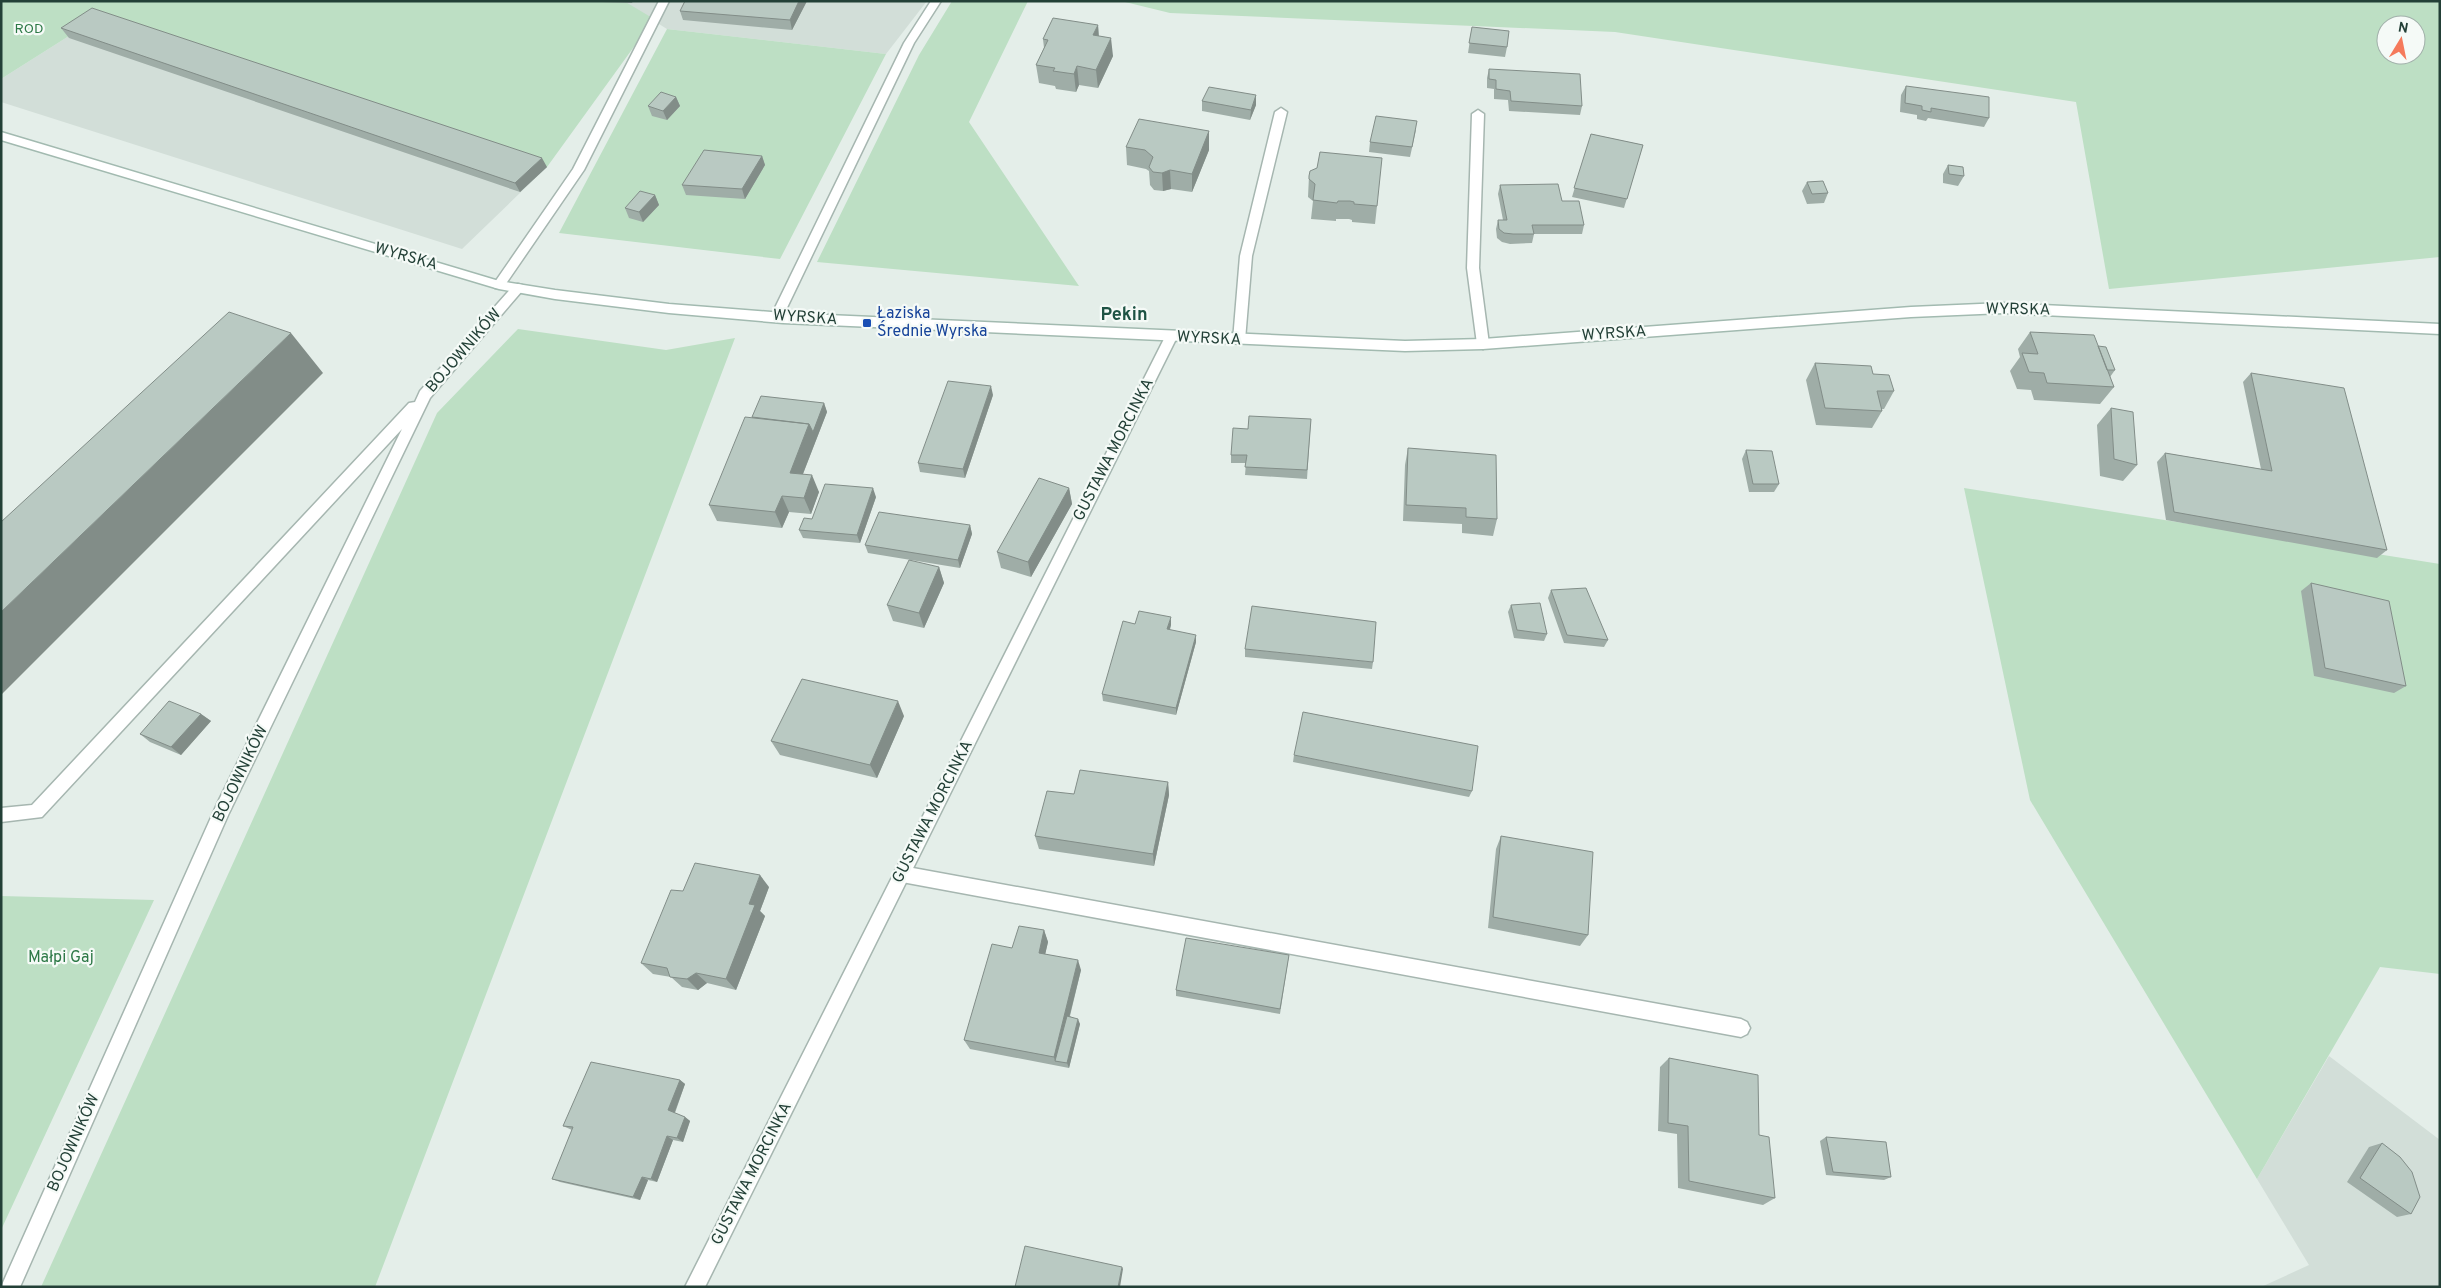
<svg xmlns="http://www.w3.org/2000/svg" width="2441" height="1288" font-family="Overpass,sans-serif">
	<rect width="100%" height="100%" fill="#e4eee9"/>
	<path fill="#d2ded8" d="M622 1H927L886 54 667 29Z
		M99 17 547 167 462 249 1 102V79Z
		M2329 1056 2440 1140V1287H2261L2309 1265 2257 1179Z"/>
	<path fill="#bddfc4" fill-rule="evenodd" d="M1 1H624L654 19 547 167 99 17 1 79Z
		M952 1H1028L969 122 1079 286 817 262 919 55Z
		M1121 1H2440V257L2109 289 2076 102 1615 32 1170 13ZM2386 25H2416V55H2386Z
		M667 29 886 54 780 259 559 233Z
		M518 329 666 350 735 338 375 1287H41L437 413Z
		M1964 488 2440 564V974L2380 967 2257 1179 2030 800Z
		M1 896 154 900 1 1230Z"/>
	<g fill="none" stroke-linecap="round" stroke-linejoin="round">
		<defs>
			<path id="lane" d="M659 1H669L584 170 503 288H495L493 285 495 282 573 169Z
				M931 1H941L914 43 783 316 781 319H773L771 316 904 43Z
				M1281 108 1287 112 1252 256 1245 340 1239 345 1233 340 1240 256 1275 112Z
				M1478 110 1484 114 1479 268 1489 344 1483 349 1477 344 1467 268 1472 114Z
				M902 866 1741 1019 1747 1022 1750 1028 1747 1034 1741 1037 902 882 896 880 894 874 896 868Z"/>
			<path id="street" d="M518 284 522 285 524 288 522 291 430 398 229 813 20 1287H1L217 804 402 429 42 817 1 822V808L32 805 409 403 415 402 420 391 514 285Z
				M1171 332 1177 337 705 1287H685L1165 337Z"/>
			<path id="secondary" d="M1 132 499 281 555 290 669 304 783 313 1405 341 1483 339 1911 307 2003 303 2440 324V334L2003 313 1911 317 1483 349 1405 351 783 323 669 313 555 299 499 289 1 140Z"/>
		</defs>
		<use href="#lane" stroke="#a6b6b0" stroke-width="3"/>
		<use href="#street" stroke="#a6b6b0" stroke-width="3"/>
		<use href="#secondary" stroke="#a2bab0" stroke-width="3"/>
		<use href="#lane" fill="#fff" fill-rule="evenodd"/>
		<use href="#street" fill="#fff" fill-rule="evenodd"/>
		<use href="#secondary" fill="#fff" fill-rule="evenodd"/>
	</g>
	<path fill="#9fada7" d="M572 1H633L632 3Z
		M807 1 792 30 683 20 680 11Z
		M1098 25 1099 36 1113 56 1098 88 1079 85 1076 92 1056 89 1055 86 1039 83 1036 65 1044 48 1043 39Z
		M1472 27 1507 47 1505 57 1468 53Z
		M61 28 547 167 520 192 69 38Z
		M1489 69 1582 106 1580 115 1509 111 1508 100 1494 99V89L1487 88V78Z
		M1906 86 1989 118 1984 127 1928 118 1926 121 1917 119V115L1900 112 1901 95Z
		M1256 95V105L1250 120 1202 111V101Z
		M676 97 680 106 667 120 652 116 648 106Z
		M1416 130 1410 157 1369 152 1370 142Z
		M1209 131V150L1192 192 1171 189 1163 191 1154 190 1150 185 1149 171 1146 169 1127 165 1126 147Z
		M1591 134 1643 145 1624 208 1572 197Z
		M762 156 765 165 745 199 686 195 682 185Z
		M1948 165 1964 176 1958 186 1943 183V174Z
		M1309 176 1377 206 1375 224 1352 222V220L1349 219H1336V221L1311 219 1313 201 1308 197Z
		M1807 182 1828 193 1824 203 1807 204 1802 191Z
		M1500 185 1562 201 1584 225 1582 234H1534L1532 243 1510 244 1502 242 1497 238 1496 229 1498 220H1503L1498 194Z
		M655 195 659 205 643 222 629 218 625 208Z
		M2030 332 2098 346 2115 370 2110 377 2114 387 2100 404 2034 400 2031 390 2017 389 2010 371 2020 357 2018 349Z
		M1815 363 1873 374 1894 391 1884 409H1882V411L1872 428 1816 425 1806 380Z
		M2251 373 2387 550 2377 558 2166 520 2157 462 2165 453 2261 469 2243 382Z
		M993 395 965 478 920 472 918 463Z
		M824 403 827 412 803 474 819 492 811 514 789 512 782 528 717 521 709 505 752 417Z
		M2111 408 2137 465 2123 481 2100 476 2097 425Z
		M1311 419 1307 479 1245 475 1246 463H1231V455L1248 429Z
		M1408 448 1497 519 1493 536 1462 533V524L1403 521 1405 465Z
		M1746 450 1779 484 1774 492H1749L1742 459Z
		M1069 488 1072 504 1031 577 1001 568 997 552Z
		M876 497 860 543 803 538 799 530Z
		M970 525 972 534 960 568 868 553 865 545Z
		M939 567 944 583 924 628 893 621 887 605Z
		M2311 583 2406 686 2394 693 2314 676 2301 591Z
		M1551 590 1608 640 1604 647 1564 643 1548 598Z
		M1511 605 1547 634 1544 641 1514 638 1508 612Z
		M1135 624 1171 625 1170 630 1196 642 1176 715 1103 701 1102 694Z
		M1245 649 1373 662 1372 669 1245 657Z
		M201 714 211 721 181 755 150 742 140 734Z
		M904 716 877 778 780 755 771 741Z
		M1294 755 1472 791 1469 797 1293 762Z
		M1168 782 1169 795 1154 866 1039 849 1035 836 1074 794Z
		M1501 836 1588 935 1580 946 1488 928 1496 849Z
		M769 887 760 911 765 916 736 990 707 983 698 990 682 987 671 977 653 974 641 963 683 891Z
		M1044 930 1048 942 1045 954 1081 970 1070 1016 1080 1024 1069 1068 970 1049 964 1040 1012 948Z
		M1289 955 1280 1014 1176 996V990Z
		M1669 1058 1759 1135 1775 1198 1763 1205 1678 1188 1677 1134 1658 1131 1660 1067Z
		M680 1080 685 1084 675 1113 685 1117 690 1121 683 1142 673 1140 657 1182 648 1180 640 1200 560 1182 552 1179 572 1130 563 1126Z
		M1826 1137 1891 1177 1884 1180 1826 1175 1820 1141Z
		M2382 1143 2411 1214 2397 1217 2347 1182 2369 1147Z"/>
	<path fill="#828d88" d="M799 1H807L792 30 790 20Z
		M1098 25 1099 44 1093 35Z
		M1111 38 1113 56 1098 88 1096 70Z
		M1077 66 1079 85 1076 92 1074 74Z
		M1256 95V105L1250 120 1251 110Z
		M676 97 680 106 667 120 663 111Z
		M1209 131V150L1192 192V174Z
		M762 156 765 165 745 199 742 189Z
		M542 158 547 167 520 192 515 183Z
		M1170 170 1171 189 1163 191 1162 173Z
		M655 195 659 205 643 222 639 212Z
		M291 333 323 373 1 695V612Z
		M991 386 993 395 965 478 963 469Z
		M824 403 827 412 797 489 790 473 809 424Z
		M812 475 819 492 811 514 804 498Z
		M873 488 876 497 860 543 857 535Z
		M1069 488 1072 504 1031 577 1028 562Z
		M782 496 789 512 782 528 775 512Z
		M970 525 972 534 960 568 958 560Z
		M939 567 944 583 924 628 919 613Z
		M1171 617V625L1167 637V629Z
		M1196 635V642L1176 715V708Z
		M898 701 904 716 877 778 870 765Z
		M201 714 211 721 181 755 171 747Z
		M1168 782 1169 795 1154 866 1153 854Z
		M760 875 769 887 760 911 765 916 736 990 726 979 749 904Z
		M1044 930 1048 942 1043 964 1039 953Z
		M1078 960 1081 970 1058 1062 1055 1061 1054 1057Z
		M696 973 707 983 698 990 687 979Z
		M1078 1019 1080 1024 1069 1068 1067 1063Z
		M680 1080 685 1084 674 1114 668 1110Z
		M685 1117 690 1121 683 1142 677 1138Z
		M667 1136 673 1140 657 1182 651 1179Z
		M642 1177 648 1180 640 1200 633 1197Z
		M1122 1267 1123 1269 1120 1287H1118Z"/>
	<path fill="#b9c9c2" stroke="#828d88" d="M685 1H799L790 20 680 11Z
		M92 8 542 158 515 183 61 28Z
		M1053 18 1098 25 1093 35 1111 38 1096 70 1077 66 1074 74 1053 71 1055 68 1036 65 1048 40 1043 39Z
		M1472 27 1509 31 1507 47 1469 43Z
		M1489 69 1580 74 1582 106 1511 101 1510 91 1496 89V80L1489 79Z
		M1906 86 1989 97V118L1931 108V112L1922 110V106L1905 103Z
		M1209 87 1256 95 1251 110 1202 101Z
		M661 92 676 97 663 111 648 106Z
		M1376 116 1417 121 1412 147 1370 142Z
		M1139 119 1209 131 1192 174 1170 170 1162 173 1153 172 1149 167 1153 157 1145 150 1126 147Z
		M1591 134 1643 145 1627 199 1574 188Z
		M704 150 762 156 742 189 682 185Z
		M1320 152 1382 158 1377 206 1354 204V202L1350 201H1338L1337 203 1313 200 1315 184 1309 179V176L1310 171 1317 168Z
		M1948 165 1963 167 1964 176 1949 174Z
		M1823 181 1828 193 1812 194 1807 182Z
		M1558 184 1562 201H1579L1584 225H1532L1534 234H1513L1504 233 1499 229 1498 220H1507L1500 185Z
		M640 191 655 195 639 212 625 208Z
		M229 312 291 333 1 612V522Z
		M2030 332 2094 335 2114 387 2047 383 2044 373 2029 372 2022 353 2038 354Z
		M2098 346 2106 347 2115 370H2107Z
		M1815 363 1871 366 1873 374 1889 375 1894 391H1877L1882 411 1825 408Z
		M2251 373 2344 388 2387 550 2174 512 2165 453 2272 471Z
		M948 381 991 386 963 469 918 463Z
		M761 396 824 403 813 432 809 424 752 417Z
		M2111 408 2133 412 2137 465 2114 459Z
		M1249 416 1311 419 1307 470 1245 467 1247 455H1231L1233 428 1248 429Z
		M745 417 809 424 790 473 812 475 804 498 782 496 775 512 709 505Z
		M1408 448 1496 455 1497 519 1466 517V508L1406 505Z
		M1746 450 1772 451 1779 484H1753Z
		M1039 478 1069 488 1028 562 997 552Z
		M825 484 873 488 857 535 799 530 804 518 812 519Z
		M879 512 970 525 958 560 865 545Z
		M909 560 939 567 919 613 887 605Z
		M2311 583 2389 601 2406 686 2325 668Z
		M1586 588 1608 640 1567 635 1551 590Z
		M1540 603 1547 634 1517 630 1511 605Z
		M1252 606 1376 622 1373 662 1245 649Z
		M1139 611 1171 617 1167 629 1196 635 1176 708 1102 694 1123 621 1135 624Z
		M802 679 898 701 870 765 771 741Z
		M169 701 201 714 171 747 140 734Z
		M1303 712 1478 746 1472 791 1294 755Z
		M1080 770 1168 782 1153 854 1035 836 1047 791 1074 794Z
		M1501 836 1593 852 1588 935 1493 917Z
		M695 863 760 875 749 904 755 905 726 979 696 973 687 979 670 977 667 968 641 963 671 890 683 891Z
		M1019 926 1044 930 1039 953 1078 960 1054 1057 964 1040 992 944 1012 948Z
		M1186 938 1289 955 1280 1009 1176 990Z
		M1067 1016 1078 1019 1067 1063 1055 1061Z
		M1669 1058 1758 1075 1759 1135 1769 1137 1775 1198 1689 1181 1688 1126 1668 1123Z
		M591 1062 680 1080 668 1110 685 1117 677 1138 667 1136 651 1179 642 1177 633 1197 552 1179 573 1127 563 1126Z
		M1826 1137 1886 1142 1891 1177 1833 1172Z
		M2382 1143 2400 1157 2412 1172 2420 1197 2411 1214 2360 1178Z
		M1025 1246 1122 1267 1118 1287H1015Z"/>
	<rect fill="#1a4fb4" stroke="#f5faf7" stroke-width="2" x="862" y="318" width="10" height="10" rx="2.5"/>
	<g text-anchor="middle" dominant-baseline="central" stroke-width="4.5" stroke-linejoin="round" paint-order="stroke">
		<g font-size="14" fill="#2c7846" stroke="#f5faf7">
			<text x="29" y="29">ROD</text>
		</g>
		<g font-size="16" fill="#234037" stroke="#f5faf7">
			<text transform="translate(406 257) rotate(16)">WYRSKA</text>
			<text transform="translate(2018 310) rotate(1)">WYRSKA</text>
			<text transform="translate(805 318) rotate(4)">WYRSKA</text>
			<text transform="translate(1614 334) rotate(-4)">WYRSKA</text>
			<text transform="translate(1209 339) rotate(3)">WYRSKA</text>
			<text transform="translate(464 351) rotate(-49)">BOJOWNIKÓW</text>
			<text transform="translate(1114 450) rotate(-63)">GUSTAWA MORCINKA</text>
			<text transform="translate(241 774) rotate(-64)">BOJOWNIKÓW</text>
			<text transform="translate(933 812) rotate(-63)">GUSTAWA MORCINKA</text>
			<text transform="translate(74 1143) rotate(-66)">BOJOWNIKÓW</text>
			<text transform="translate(752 1174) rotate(-63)">GUSTAWA MORCINKA</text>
		</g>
		<g font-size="16" fill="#164399" stroke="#f5faf7" text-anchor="start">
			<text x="877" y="314">Łaziska<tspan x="877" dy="18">Średnie Wyrska</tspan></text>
		</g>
		<g font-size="16" fill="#2c7846" stroke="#f5faf7">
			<text x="61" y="958">Małpi Gaj</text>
		</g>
		<g font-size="18" font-weight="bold" fill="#1e5344" stroke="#f5faf7">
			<text x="1124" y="315">Pekin</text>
		</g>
	</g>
	<rect width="2441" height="1288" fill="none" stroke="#234037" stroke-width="5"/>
	<g transform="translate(2401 40) rotate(10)"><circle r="24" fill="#f5faf7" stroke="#a1b0aa"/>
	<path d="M0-4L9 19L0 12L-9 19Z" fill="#f57a5b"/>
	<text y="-8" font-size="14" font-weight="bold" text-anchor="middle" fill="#234037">N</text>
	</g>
</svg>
